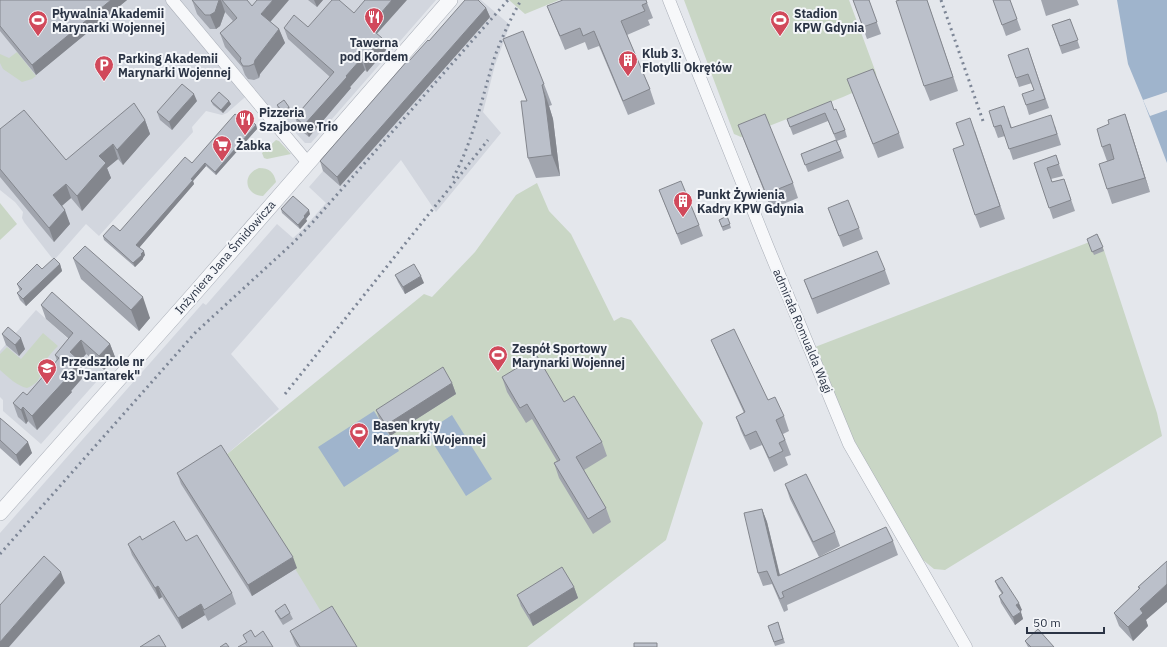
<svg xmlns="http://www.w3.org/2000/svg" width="1167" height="647" font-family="'IBM Plex Sans',sans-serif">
	<rect width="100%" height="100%" fill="#e4e7ec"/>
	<path fill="#d2d6de" d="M0 0H436L311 143H305L282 118 252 91 227 113 222 115 206 111 192 127 193 132 99 236 86 224 56 258H52L24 222 22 218 23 212 15 202 0 190Z
		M472 0H481L510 25 495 65 483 112 501 133 436 212 401 160 231 354 279 409 226 455 356 647H0V533L203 303 206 305 277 224 293 238 303 229 326 203 309 187Z
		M36 310 105 372 41 444 3 411V400L0 397V351Z"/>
	<path fill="#c9d6c5" d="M509 0H559L525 14Z
		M684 0H849L876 73 877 82 843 97 741 137 734 134Z
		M17 52 36 76 32 79 22 82 3 69 0 63V54L9 58Z
		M276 140 279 141 291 154 267 159 264 158 262 153Z
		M259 168C269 168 274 172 276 182L263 196C244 195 242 174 259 168Z
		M537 183 549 211 571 234 614 321 621 317 631 320 703 423 666 540 527 647H356L328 623 226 455 424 294 432 297 475 252 516 195Z
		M0 203 17 224 0 240Z
		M1100 238 1157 413 1162 436 945 570 934 569 923 560 880 489 847 427 815 347Z
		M43 333 58 346C53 351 48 356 45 362 38 372 45 381 27 388 17 386 8 377 0 370V354L7 347 21 359Z"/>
	<path fill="#9fb4cc" d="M1117 0H1167V163L1143 100 1128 64Z
		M374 411 399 451 344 487 318 447Z
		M452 415 492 479 466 496 426 432Z"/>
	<path fill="#e4e7ec" d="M1167 92V110L1150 116 1143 100Z"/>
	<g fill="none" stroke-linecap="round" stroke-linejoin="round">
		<defs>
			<path id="minor" d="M172 0 308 163
				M669 0 767 245 849 444 966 647"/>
			<path id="tertiary" d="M0 513 194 294 450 0"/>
		</defs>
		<use href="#minor" stroke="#a9aeb7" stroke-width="13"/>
		<use href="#tertiary" stroke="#a9aeb7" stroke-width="16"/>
		<use href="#minor" stroke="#f7f8fa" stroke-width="12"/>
		<use href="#tertiary" stroke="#f7f8fa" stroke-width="15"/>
		<path stroke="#7d8696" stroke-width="3" stroke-dasharray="2 4" stroke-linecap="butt" d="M941 0 983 121
			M453 178C474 139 482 97 495 56 502 37 511 18 521 0
			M285 394 488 140
			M0 554 196 332 293 243 313 222 508 0"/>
	</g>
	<path fill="#a1a5ae" d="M0 0H127L36 75 0 31Z
		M192 0H247L252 6 279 29 285 43 260 74 259 78 254 80 248 79 245 75 242 67 225 47 220 33 233 21 225 12 220 26 216 29H210L197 14Z
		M308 0H323L317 7Z
		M646 0 653 18 648 20 650 25 627 35 650 89 655 104 628 115 599 46 588 50 585 42 565 50 547 6Z
		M853 0H869L881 34 867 39Z
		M927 0 958 91 930 101 924 86Z
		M993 0H1010L1021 30 1006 36Z
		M1041 0H1077L1079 5 1046 16Z
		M486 8 490 17 340 186 323 171 320 161 409 61 429 41Z
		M1070 19 1080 48 1062 54 1052 25Z
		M308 27 377 34 386 50 367 72 365 70 350 87 351 88 309 137 299 129 295 117 330 77 288 39 284 28Z
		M503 39 544 84 552 105 549 106 553 119 560 176 536 178 528 158 527 101Z
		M1028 48 1049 108 1029 115 1026 105 1034 90 1032 83 1019 87 1016 78Z
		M847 79 899 133 904 148 878 158Z
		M197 101 172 130 160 120 157 112Z
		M211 101H229L231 104 223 113 213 105Z
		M277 105 289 107 291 110 284 116 278 109Z
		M834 110 845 130 847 137 837 141 844 158 808 172 801 154 836 140 828 121 793 135 787 119Z
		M1125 114 1130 129 1150 192 1112 204 1107 189V161L1102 147 1109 124Z
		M1008 117 1012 128 1055 126 1061 145 1013 160 1005 136 998 138 994 127Z
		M145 120 150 134 123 165 118 159 107 168 111 178 82 211 71 198 62 206 70 224 54 242 0 177V129L66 160Z
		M256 125 257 129 216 175 206 166 193 181 194 184 139 248 145 255 143 258V259L135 267 104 240 103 236 120 231 192 163Z
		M738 125 793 183 798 198 771 209Z
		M975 131 1005 219 980 228 975 215 964 145Z
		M1056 155 1063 176 1051 179 1052 182 1064 179 1075 211 1053 219 1034 163Z
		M659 190 699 225 703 236 681 245Z
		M828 208 859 228 863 239 843 247Z
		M281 209 310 214 306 219 307 221 300 229 282 213Z
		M727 216 731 228 723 231 719 220Z
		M1097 234 1104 251 1094 255 1087 239Z
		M73 258 150 318 139 331 81 279Z
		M60 264 62 271 26 306 20 300 17 293 20 291 17 284 42 269Z
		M885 270 890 284 817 314 804 280Z
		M395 275 424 283 405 294 398 282Z
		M41 305 110 344 115 357 104 370 86 354 80 361 85 375 71 391 72 392 37 430 28 421 26 424 18 417 13 403 27 395 57 361 55 355 69 339 46 319Z
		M2 334 25 349 19 356 6 345Z
		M711 340 768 400 784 416 789 431 783 434 791 455 785 457 788 465 774 472 762 445 750 450 741 431 736 417 744 413 717 354Z
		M502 377 564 402 602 442 607 456 584 470 606 508 611 522 593 534 559 478 554 463 557 461 532 419 526 423 507 392Z
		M452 383 456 394 390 436 380 421 376 410Z
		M0 418 32 453 20 466 0 448Z
		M177 473 297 568 252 596 181 484Z
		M785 484 835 532 840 546 819 557 790 499Z
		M762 509 767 522 780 575 893 541 898 555 787 605 788 610 784 612 772 584 763 586 758 573Z
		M142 540 186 541 232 593 236 604 208 621 205 615 182 629 162 597 159 599 132 555 128 544Z
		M1167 561 1146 620 1148 626 1133 641 1119 626 1114 613 1139 589 1138 587Z
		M995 581 1022 610 1020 611 1023 619 1015 625 1001 603 999 596 1002 594 998 588Z
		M574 587 578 598 533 626 521 606 517 595Z
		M275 611 290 613 293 619 283 625 278 617Z
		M778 622 785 643 775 646 768 626Z
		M290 631 357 647H297L295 644Z
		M1025 641 1054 647H1028Z"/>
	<path fill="#83868d" d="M111 0H127L36 75 32 65Z
		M219 0H221L225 12 220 26 216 29 210 15Z
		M273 0H289L266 27 261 14Z
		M314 0H323L317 7Z
		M392 0H407L373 38 369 27Z
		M927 0 958 91 953 77Z
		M486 8 490 17 340 186 337 177Z
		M279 29 285 43 260 74 259 78 254 64 255 60Z
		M382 38 386 50 367 72 363 60Z
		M361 59 365 70 350 87 351 88 309 137 304 125 346 76Z
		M542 85 549 106 553 119 560 176 552 155Z
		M194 94 197 101 172 130 169 122Z
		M229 101 231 104 223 113 221 110Z
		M289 107 291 110 284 116 283 112Z
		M1125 114 1130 129 1150 192 1145 178Z
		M145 120 150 134 123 165 117 150Z
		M256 125 257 129 216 175 215 172Z
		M113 144 118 159 107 168 111 178 82 211 77 196 99 156Z
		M205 163 206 166 193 181 194 184 138 249 136 245 191 179Z
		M66 184 71 198 58 209 53 195Z
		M65 210 70 224 54 242 49 228Z
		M309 210 310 214 306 219 307 221 300 229 298 225 304 216Z
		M144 251 145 255 143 258V259L135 267 133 263Z
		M60 264 62 271 26 306 23 299Z
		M421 276 424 283 405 294 403 287Z
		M143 297 150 318 139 331 131 310Z
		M21 338 25 349 19 356 15 345Z
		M81 340 86 354 75 366 70 352Z
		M110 344 115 357 104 370 99 356Z
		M80 361 85 375 71 391 72 392 37 430 32 416Z
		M452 383 456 394 390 436 386 425Z
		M23 407 28 421 26 424 21 410Z
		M28 442 32 453 20 466 16 455Z
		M762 509 767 522 783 589 778 576Z
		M293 557 297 568 252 596 248 585Z
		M61 572 65 583 9 647H0V642Z
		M1167 584V602L1146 620 1148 626 1133 641 1128 627 1140 609Z
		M158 586 162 597 159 599 155 588Z
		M574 587 578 598 533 626 529 615Z
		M1019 603 1022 610 1019 612 1016 605Z
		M201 604 205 615 182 629 178 618Z
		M1021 612 1023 619 1015 625 1013 617Z"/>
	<path fill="#bbc0ca" stroke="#83868d" d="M0 0H111L32 65 0 26Z
		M192 0H219L215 12 210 15H205Z
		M222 0H247L252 6 257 0H273L261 14 279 29 255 60 254 64 249 66H243L240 61 241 58 220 33 237 18Z
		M332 0H339L354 13 365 0H392L369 27 382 38 363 60 361 59 346 76 347 77 304 125 295 117 334 72 284 28 294 15 308 27Z
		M465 0H478L486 8 337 177 320 161 408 60 409 61 428 40 429 41Z
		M563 0H646L647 3 642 5 645 11 621 21 650 89 623 101 594 31 583 36 580 28 560 36 547 6Z
		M853 0H869L877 22 863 27Z
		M900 0H927L953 77 924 86 896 1Z
		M993 0H1010L1017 19 1002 25Z
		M1070 19 1078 40 1060 46 1052 25Z
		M523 31 544 84 542 85 545 98 552 155 528 158 521 101H527L503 39Z
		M1028 48 1045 99 1026 105 1022 94 1034 90 1028 74 1016 78 1008 55Z
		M873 69 899 133 873 144 847 79Z
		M182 84 194 94 169 122 157 112Z
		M219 92 229 101 221 110 211 101Z
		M284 100 289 107 283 112 277 105Z
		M831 101 834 110 836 109 845 130 834 134 825 113 790 127 787 119Z
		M134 103 145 120 117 150 113 144 99 156 106 163 77 196 66 184 53 195 65 210 49 228 0 169V129L24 110 66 160Z
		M1004 106 1011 128 1051 115 1057 134 1009 149 1001 125 994 127 989 111Z
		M242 113 256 125 215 172 205 163 191 179 193 180 136 245 144 251 141 254 142 255 133 263 103 236 113 225 120 231 185 157 192 163 235 114 239 117Z
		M765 114 793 183 766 194 738 125Z
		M1125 114 1145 178 1107 189 1099 164 1114 159 1110 144 1102 147 1097 129 1109 124 1108 120Z
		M970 118 1000 206 975 215 953 149 964 145 956 123Z
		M836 140 841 151 805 165 801 154Z
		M1056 155 1059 164 1047 168 1052 182 1064 179 1071 200 1049 208 1034 163Z
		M681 181 699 225 677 234 659 190Z
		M293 196 309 210 304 216 305 217 298 225 281 209Z
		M848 200 859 228 839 236 828 208Z
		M727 216 730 224 722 227 719 220Z
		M1097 234 1103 247 1092 252 1087 239Z
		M85 246 143 297 131 310 73 258Z
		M877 251 885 270 812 299 804 280Z
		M54 258 60 264 23 299 17 293 22 289 17 284 37 264 42 269Z
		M414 264 421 276 403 287 395 275Z
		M52 292 110 344 99 356 81 340 70 352 80 361 66 377 67 378 32 416 23 407 21 410 13 403 23 392 27 395 59 358 55 355 73 333 41 305Z
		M8 327 21 338 15 345 2 334Z
		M734 329 768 400 775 397 784 416 776 420 785 440 779 443 783 451 769 458 756 431 745 436 736 417 745 412 711 340Z
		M537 356 564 402 574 396 602 442 576 457 606 508 588 519 554 463 560 460 527 404 520 408 502 377Z
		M443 367 452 383 386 425 376 410Z
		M0 418 28 442 16 455 0 440Z
		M221 445 293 557 248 585 177 473Z
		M806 474 835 532 813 542 785 484Z
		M762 509 778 576 886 527 893 541 782 592 784 597 780 599 767 571 758 573 744 513Z
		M174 521 186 541 197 535 232 593 204 610 201 604 178 618 158 586 155 588 128 544 140 536 142 540Z
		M44 556 61 572 0 642V605Z
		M1167 561V584L1140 609 1143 613 1128 627 1114 613 1140 588 1138 587Z
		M562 567 574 587 529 615 517 595Z
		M1002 577 1019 603 1016 605 1021 612 1013 617 999 596 1003 593 995 581Z
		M285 604 290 613 281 619 275 611Z
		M332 606 357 647H300L290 631Z
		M778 622 783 639 774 642 768 626Z
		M1038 629 1054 647H1031L1025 641Z
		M251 630 255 637 263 631 273 647H238L247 642 243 635Z
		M159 635 166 647H140Z
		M226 643 229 647H220Z
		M634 643H657V647H634Z"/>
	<defs>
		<symbol id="restaurant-pin" viewBox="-11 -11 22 30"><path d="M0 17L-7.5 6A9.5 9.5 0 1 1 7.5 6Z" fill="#d1495b" stroke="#f4f6f9"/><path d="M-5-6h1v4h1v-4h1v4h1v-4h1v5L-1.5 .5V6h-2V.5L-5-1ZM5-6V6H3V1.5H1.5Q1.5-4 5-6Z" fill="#fff"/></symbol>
		<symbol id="stadium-pin" viewBox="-11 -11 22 30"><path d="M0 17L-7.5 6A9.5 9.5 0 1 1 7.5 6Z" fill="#d1495b" stroke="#f4f6f9"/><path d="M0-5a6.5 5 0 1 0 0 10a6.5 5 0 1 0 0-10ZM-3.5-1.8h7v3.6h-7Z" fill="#fff"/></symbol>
		<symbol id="building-pin" viewBox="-11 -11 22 30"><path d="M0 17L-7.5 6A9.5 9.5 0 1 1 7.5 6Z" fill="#d1495b" stroke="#f4f6f9"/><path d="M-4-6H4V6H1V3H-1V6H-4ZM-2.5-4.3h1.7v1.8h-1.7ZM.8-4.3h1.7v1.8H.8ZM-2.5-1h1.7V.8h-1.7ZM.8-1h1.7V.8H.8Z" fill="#fff"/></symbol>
		<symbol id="parking-pin" viewBox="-11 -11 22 30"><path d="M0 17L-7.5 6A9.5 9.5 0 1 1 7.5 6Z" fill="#d1495b" stroke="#f4f6f9"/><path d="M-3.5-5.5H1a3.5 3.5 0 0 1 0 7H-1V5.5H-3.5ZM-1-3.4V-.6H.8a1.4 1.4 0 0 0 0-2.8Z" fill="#fff"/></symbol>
		<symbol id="supermarket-pin" viewBox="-11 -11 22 30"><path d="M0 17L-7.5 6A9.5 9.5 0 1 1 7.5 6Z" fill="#d1495b" stroke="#f4f6f9"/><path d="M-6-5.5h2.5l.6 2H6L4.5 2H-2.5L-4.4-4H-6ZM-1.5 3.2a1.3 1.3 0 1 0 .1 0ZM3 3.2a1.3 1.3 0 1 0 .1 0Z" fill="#fff"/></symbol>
		<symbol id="school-pin" viewBox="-11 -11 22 30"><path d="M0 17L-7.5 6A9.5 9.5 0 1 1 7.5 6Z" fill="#d1495b" stroke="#f4f6f9"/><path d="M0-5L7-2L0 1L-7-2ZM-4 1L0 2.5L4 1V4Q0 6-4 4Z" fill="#fff"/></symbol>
	</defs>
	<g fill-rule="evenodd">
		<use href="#restaurant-pin" x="363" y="6" width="22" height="30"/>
		<use href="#stadium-pin" x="27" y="9" width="22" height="30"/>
		<use href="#stadium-pin" x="769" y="9" width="22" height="30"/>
		<use href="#building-pin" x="617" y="49" width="22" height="30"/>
		<use href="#parking-pin" x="93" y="54" width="22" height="30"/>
		<use href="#restaurant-pin" x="234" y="108" width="22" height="30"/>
		<use href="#supermarket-pin" x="211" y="134" width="22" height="30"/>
		<use href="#building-pin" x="672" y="190" width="22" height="30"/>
		<use href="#stadium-pin" x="487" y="344" width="22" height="30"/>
		<use href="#school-pin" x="36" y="357" width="22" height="30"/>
		<use href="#stadium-pin" x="348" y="421" width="22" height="30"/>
	</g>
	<g text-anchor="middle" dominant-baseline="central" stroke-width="4" stroke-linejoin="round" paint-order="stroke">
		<g font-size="12" font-weight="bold" fill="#2b3445" stroke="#f4f6f9" text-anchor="start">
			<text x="52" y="13">Pływalnia Akademii<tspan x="52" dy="14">Marynarki Wojennej</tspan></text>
			<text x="794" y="13">Stadion<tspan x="794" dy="14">KPW Gdynia</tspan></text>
			<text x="374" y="42" text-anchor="middle">Tawerna<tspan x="374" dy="14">pod Kordem</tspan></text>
			<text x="642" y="53">Klub 3.<tspan x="642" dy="14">Flotylli Okrętów</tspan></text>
			<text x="118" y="58">Parking Akademii<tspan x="118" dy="14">Marynarki Wojennej</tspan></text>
			<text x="259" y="112">Pizzeria<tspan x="259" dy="14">Szajbowe Trio</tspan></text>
			<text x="236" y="145">Żabka</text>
			<text x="697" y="194">Punkt Żywienia<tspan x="697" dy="14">Kadry KPW Gdynia</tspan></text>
			<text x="512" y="348">Zespół Sportowy<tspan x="512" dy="14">Marynarki Wojennej</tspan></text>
			<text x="61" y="361">Przedszkole nr<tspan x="61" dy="14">43 "Jantarek"</tspan></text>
			<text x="373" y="425">Basen kryty<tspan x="373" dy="14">Marynarki Wojennej</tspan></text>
		</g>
		<g font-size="12" fill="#2b3445" stroke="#f4f6f9">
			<text transform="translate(225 257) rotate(-49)">Inżyniera Jana Śmidowicza</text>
			<text transform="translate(803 331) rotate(67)">admirała Romualda Wagi</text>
		</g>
	</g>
	<path d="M1027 627v6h77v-6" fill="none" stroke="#2b3445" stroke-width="2"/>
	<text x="1033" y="627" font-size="12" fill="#2b3445" stroke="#f4f6f9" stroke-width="3" paint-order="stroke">50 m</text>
</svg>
